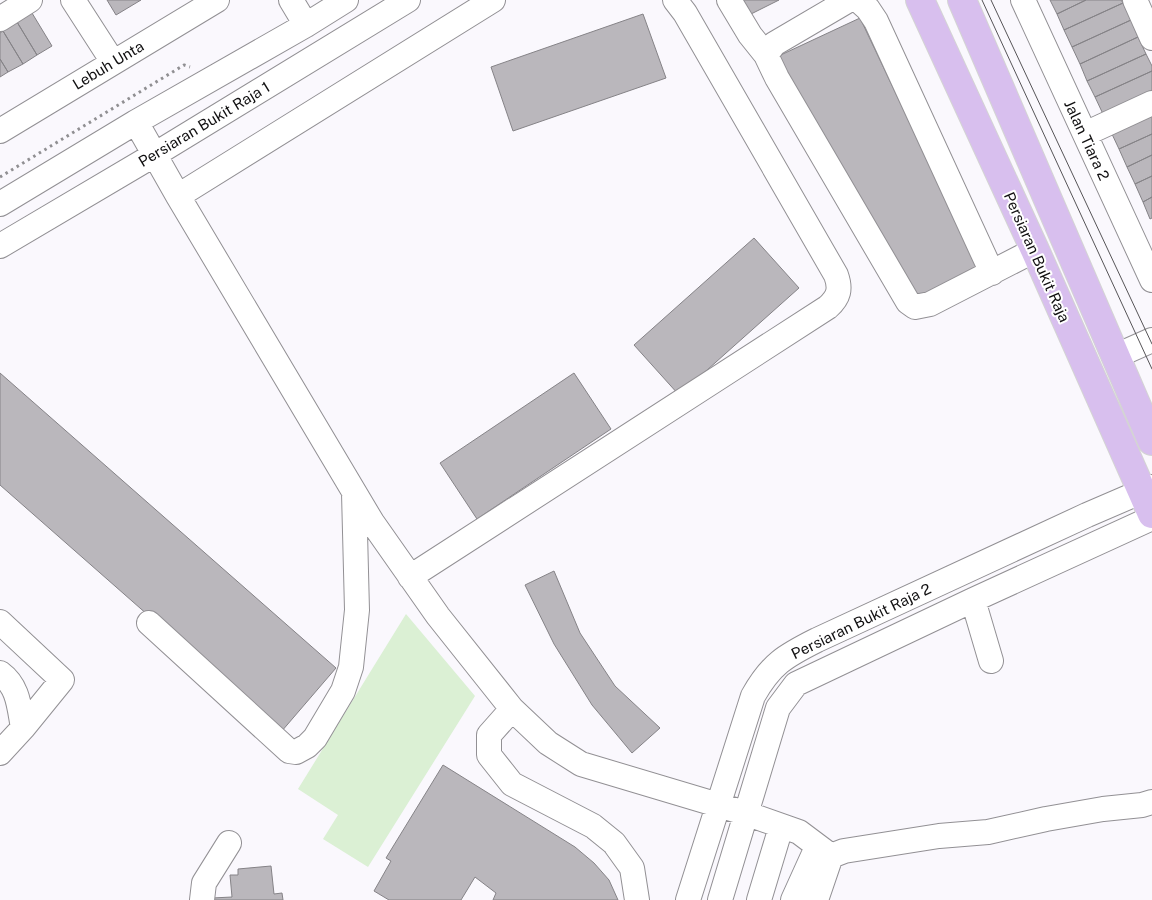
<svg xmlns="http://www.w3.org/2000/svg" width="1152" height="900" font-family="'Public Sans',sans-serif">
	<rect width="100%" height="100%" fill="#faf8fd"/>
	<path fill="#dbf0d4" d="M406 614 475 696 368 867 323 839 338 815 298 789Z"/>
	<path fill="#bab7bc" stroke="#858387" d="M107 0H141L116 15Z
		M742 0H779L749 15Z
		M1050 0H1086L1057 14Z
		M1086 0H1121L1123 3 1064 30 1057 14Z
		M1123 3 1131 20 1072 47 1064 30Z
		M32 13 52 46 37 55 17 22Z
		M643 14 666 78 513 131 491 67Z
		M860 18 982 275 916 303 770 60Z
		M1131 20 1138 37 1080 64 1072 47Z
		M17 22 37 55 23 64 3 31Z
		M3 31 23 64 8 72 0 59V33Z
		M1138 37 1146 54 1087 81 1080 64Z
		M1146 54 1152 66V71L1095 97 1087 81Z
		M0 59 8 72 0 77Z
		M1152 71V92L1103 114 1095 97Z
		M1152 113V134L1119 149 1111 132Z
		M1152 134V155L1127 167 1119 149Z
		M1152 155V176L1135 184 1127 167Z
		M1152 176V197L1143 202 1135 184Z
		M1152 197V218L1150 219 1143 202Z
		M754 238 799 288 679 395 634 345Z
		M0 373 336 668 281 732 0 485Z
		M574 373 611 429 477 519 440 463Z
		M554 571 580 633 615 686 660 728 632 753 592 705 554 644 525 585Z
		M443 765 575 847 594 863 609 880 618 900H493L496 893 475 877 461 900H389L374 891 391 861 386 858Z
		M271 866 274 894 282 893 283 900H213L212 898 232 897 230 875H238V869Z"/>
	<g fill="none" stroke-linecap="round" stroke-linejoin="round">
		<defs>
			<path id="minor" d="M73 0 113 62
				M291 0 306 25
				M729 0 750 35 766 55 777 78 908 302 915 307 930 304 1035 250
				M858 0 868 9 876 21 992 273
				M1023 0 1152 280
				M1135 0 1152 38
				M0 19 30 0
				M766 55 774 44 849 0
				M136 122 178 196 372 522 438 616 512 709 548 743 581 764 745 813 799 832 831 856 844 851 939 836 988 832 1046 819 1103 809 1142 805 1152 802
				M0 131 217 0
				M1085 134 1152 103
				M178 196 493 0
				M0 204 136 122 306 25 346 0
				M0 246 154 155 408 0
				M1116 356 1152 340
				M410 577 828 307C839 297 841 289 836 275L685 13 675 0
				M973 600 991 661
				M0 622 62 680 23 728 0 753
				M149 623 289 751 296 752 307 746 315 738 343 691 351 667 357 610 354 493
				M0 673C19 687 19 707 23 728
				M512 709 489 735V755L512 784 593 826 614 843 632 868 637 900
				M202 900 204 883 229 843
				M688 900 753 696C771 664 785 656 817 640L1087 515 1152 487
				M720 900 778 708 796 684 973 600 1152 518
				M759 900 781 827
				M793 900 817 847
				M816 900 831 856"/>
			<path id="major" d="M920 0 1035 250 1152 514
				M962 0 1152 441"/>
		</defs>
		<use href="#minor" stroke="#929094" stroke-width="26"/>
		<use href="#major" stroke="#d4d4d4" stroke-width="30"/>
		<path stroke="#908f92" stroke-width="3" stroke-dasharray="2.5 4" stroke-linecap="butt" d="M0 177 184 65 190 67"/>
		<use href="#minor" stroke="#fff" stroke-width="24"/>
		<use href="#major" stroke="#d8bfee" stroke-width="28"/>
		<path stroke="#565457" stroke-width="1" d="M982 0 1152 369
			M991 0 1152 344"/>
	</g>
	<g text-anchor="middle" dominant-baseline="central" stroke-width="4" stroke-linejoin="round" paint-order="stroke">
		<g font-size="15" fill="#100f10" stroke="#fff">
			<text transform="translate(108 65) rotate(-31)">Lebuh Unta</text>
			<text transform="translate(204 124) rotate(-31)">Persiaran Bukit Raja 1</text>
			<text transform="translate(1087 140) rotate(65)">Jalan Tiara 2</text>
			<text transform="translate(1037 257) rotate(66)">Persiaran Bukit Raja</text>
			<text transform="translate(861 621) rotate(-26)">Persiaran Bukit Raja 2</text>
		</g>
	</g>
</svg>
